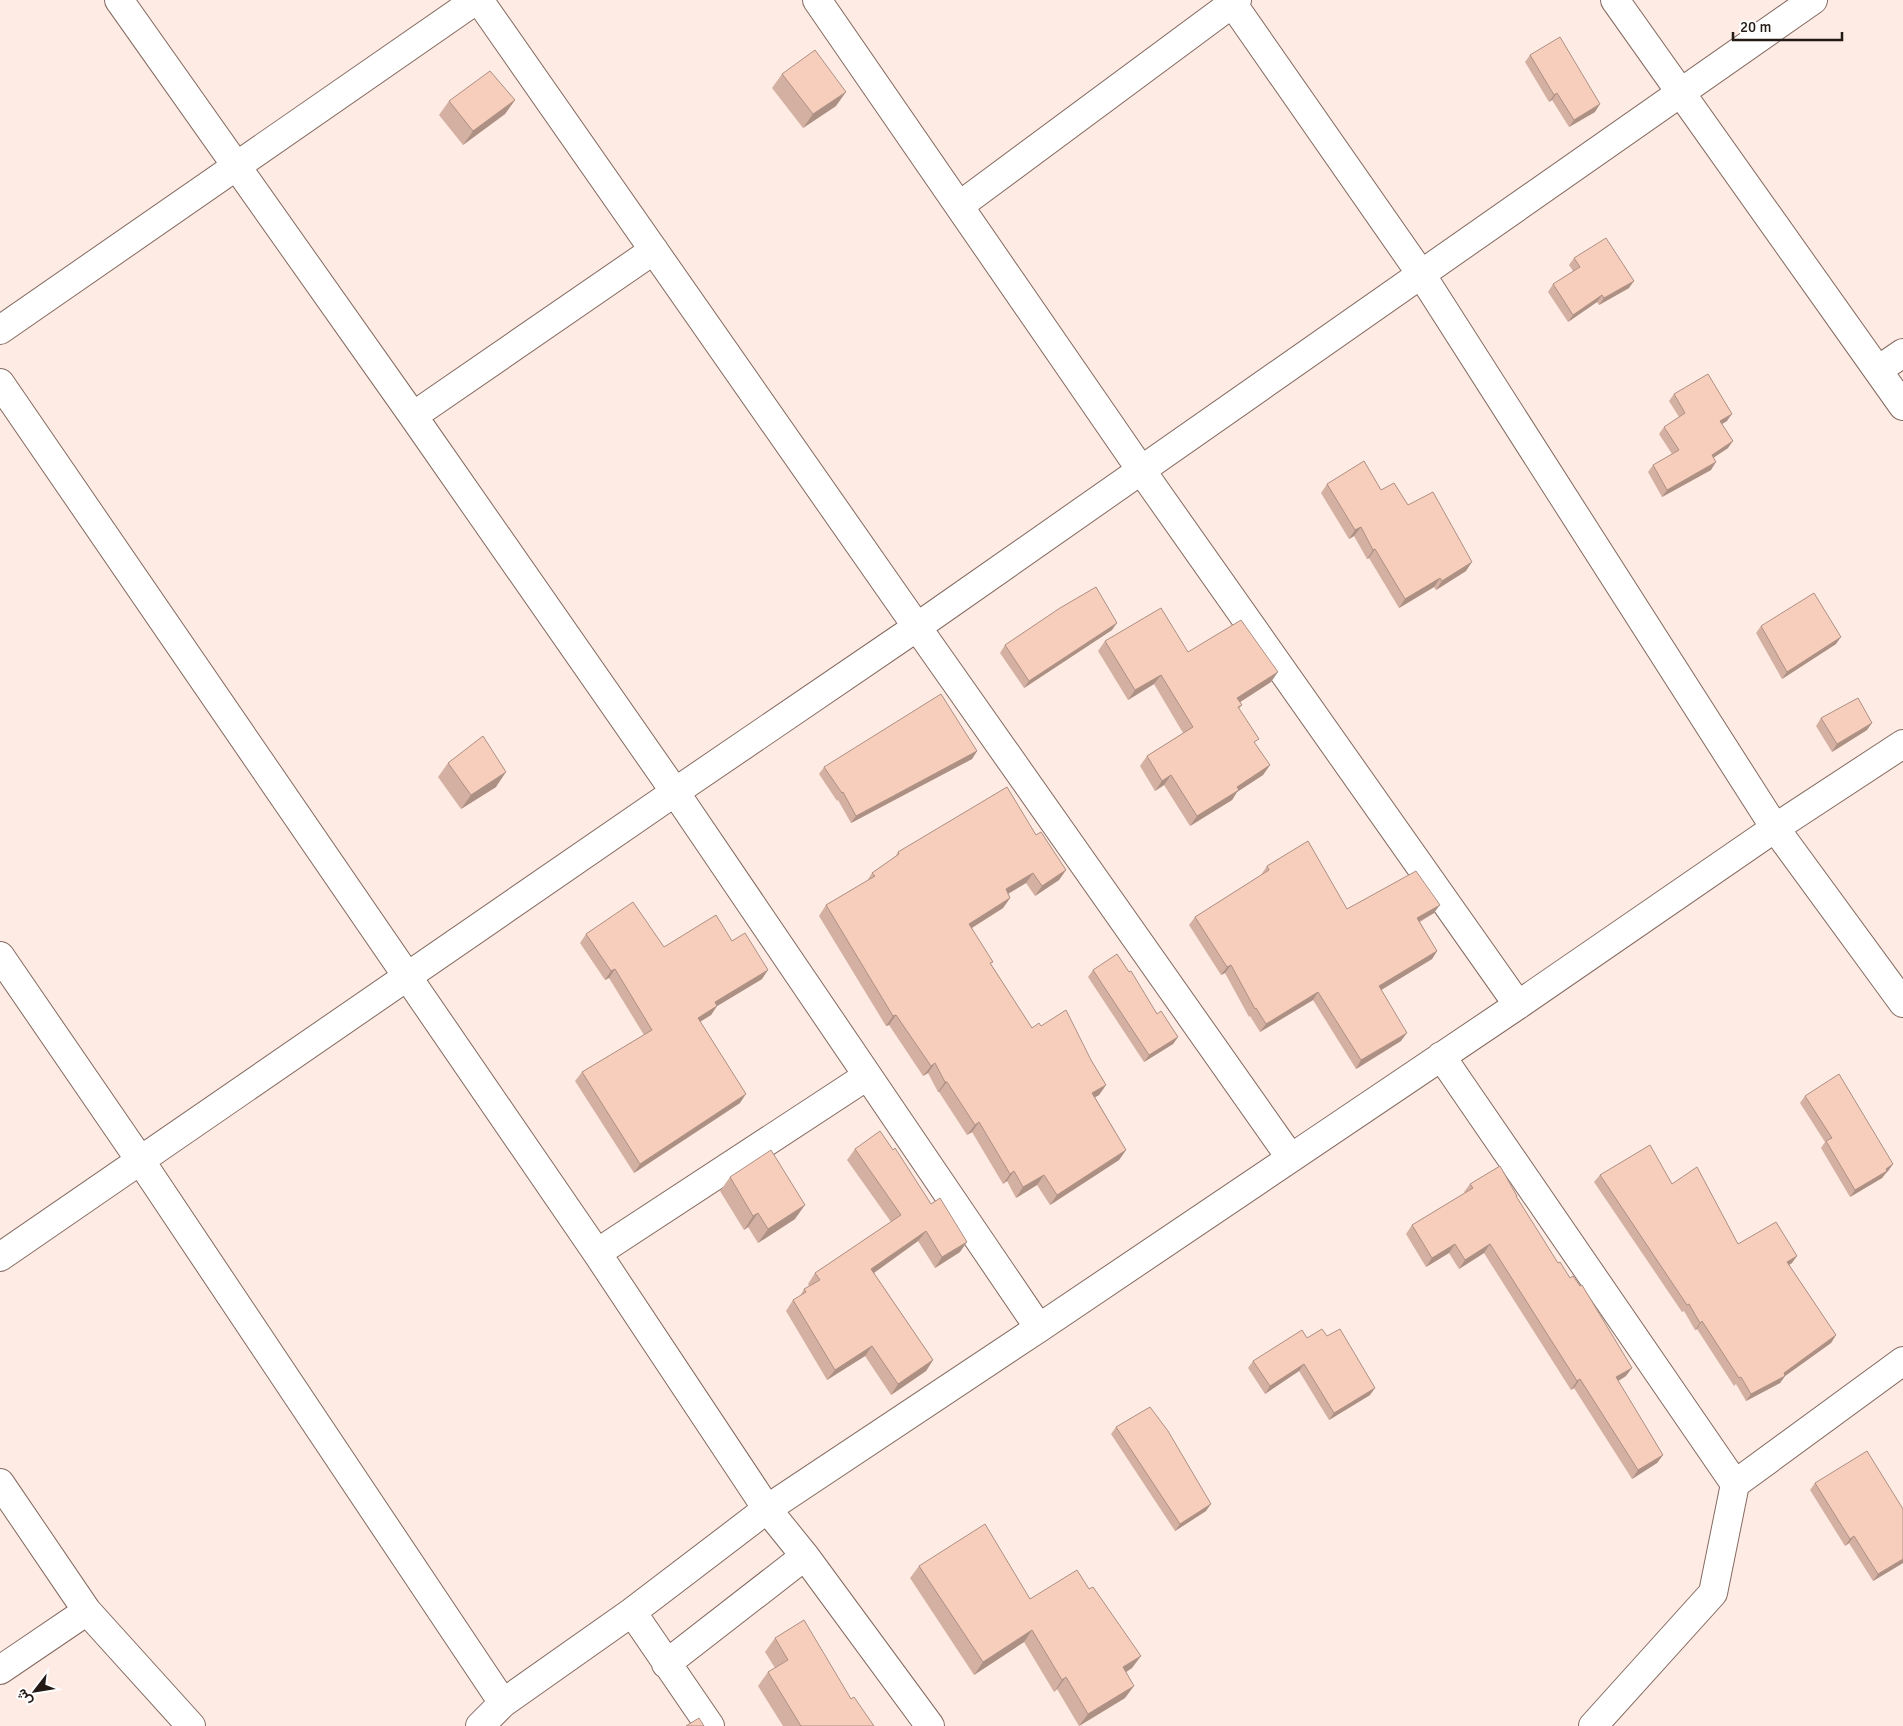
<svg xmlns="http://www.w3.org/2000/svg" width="1903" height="1726" font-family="Signika,Vazirmatn,sans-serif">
	<rect width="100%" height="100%" fill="#feebe4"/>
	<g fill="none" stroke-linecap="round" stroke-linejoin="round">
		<defs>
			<path id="minor" d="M119 0 413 416 675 792 1039 1328
				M479 0 917 627 1290 1157
				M817 0 1141 470 1518 1005
				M1230 0 1421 274 1775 828 1903 1003
				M1615 0 1903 406
				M959 206 1237 0
				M0 330 476 0
				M1878 370 1903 353
				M0 383 597 1253 767 1509 805 1556 930 1726
				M413 416 654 250
				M0 956 140 1160 503 1703
				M1441 1056 1735 1484
				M597 1253 867 1076
				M0 1257 675 792 917 627 1813 0
				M0 1483 87 1611 191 1726
				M632 1612 710 1726
				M666 1664 805 1556
				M0 1670 87 1611
				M480 1726 503 1703 632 1612 767 1509 1039 1328 1518 1005 1775 828 1903 744
				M1593 1726 1713 1593 1735 1484 1903 1361"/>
		</defs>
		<use href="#minor" stroke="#846a60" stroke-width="30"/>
		<use href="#minor" stroke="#fff" stroke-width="28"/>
	</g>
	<path fill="#d4b0a2" d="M1530 55 1595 112 1569 127 1552 100 1549 102 1525 62Z
		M782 74 836 106 803 128 772 88Z
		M515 100 505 114 463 145 439 115 449 101Z
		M1574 258 1629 288 1599 305 1597 302 1568 322 1548 292 1553 284 1573 271 1569 265Z
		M1674 394 1727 421 1722 424 1728 448 1713 458 1711 470 1662 497 1648 472 1653 465 1672 454 1659 434 1664 427 1679 417 1669 401Z
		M1327 484 1381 490 1408 505 1466 571 1436 590 1434 587 1399 608 1369 558 1367 559 1354 536 1349 539 1321 493Z
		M1761 626 1836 644 1782 679 1756 633Z
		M1112 630 1024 688 1000 653 1005 645Z
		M1105 641 1188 652 1271 682 1240 702 1242 705 1239 709 1255 744 1270 765 1263 775 1237 792 1232 800 1190 826 1164 785 1155 791 1140 766 1147 756 1183 733 1154 684 1128 700 1098 651Z
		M1821 718 1867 730 1832 752 1816 726Z
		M977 751 972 759 851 823 838 800 837 801 819 774 824 767Z
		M448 763 496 787 461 809 438 777Z
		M1036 835 1066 870 1059 880 1035 896 1026 883 1008 894 1010 898 1003 908 972 928 991 964 1032 1028 1041 1026 1091 1060 1106 1085 1099 1095 1095 1097 1126 1150 1119 1160 1050 1205 1037 1185 1016 1198 1007 1181 1003 1184 972 1132 967 1135 939 1092H938L928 1073 923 1076 889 1025 886 1026 819 916 826 905 867 881 872 873 895 857 898 852Z
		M1267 866 1347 909 1434 913 1420 922 1437 951 1432 959 1381 990 1401 1041 1356 1069 1313 1000 1260 1032 1250 1016 1249 1017 1225 973 1221 975 1189 925 1195 917 1261 875Z
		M586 934 664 947 732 941 762 979 717 1006 711 1015 700 1022 740 1103 634 1173 575 1081 582 1072 644 1035 609 978 605 980 580 943Z
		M1093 970 1157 1014 1178 1037 1173 1044 1144 1062 1088 977Z
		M1805 1096 1893 1164 1888 1171 1886 1173 1882 1178 1850 1197 1821 1148 1825 1142 1800 1103Z
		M855 1149 960 1252 935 1268 918 1241 874 1273 933 1360 926 1371 891 1395 865 1356 827 1380 786 1311 793 1300 800 1296 804 1289 809 1286 808 1284 815 1273 891 1222 847 1160Z
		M1600 1175 1672 1184 1738 1244 1792 1263 1789 1265 1836 1335 1831 1343 1785 1376 1780 1383 1746 1401 1736 1384 1734 1386 1697 1329 1695 1330 1684 1311 1682 1312 1594 1182Z
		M730 1177 795 1219 758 1243 748 1227 744 1230 720 1191Z
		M1470 1184 1516 1197 1626 1376 1618 1381 1663 1455 1657 1463 1632 1479 1574 1388 1571 1390 1484 1253 1459 1269 1449 1253 1426 1267 1406 1234 1412 1225 1465 1193 1464 1192Z
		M1327 1336 1370 1395 1329 1420 1299 1371 1265 1394 1248 1368 1253 1361 1307 1338Z
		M1116 1427 1206 1511 1175 1531 1111 1434Z
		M1815 1483 1903 1563 1873 1581 1849 1543 1845 1546 1810 1490Z
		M919 1566 1030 1599 1132 1668 1126 1672 1125 1698 1079 1726 1057 1689 1054 1692 1024 1642 974 1675 910 1578Z
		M775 1638 851 1699 874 1726H783L758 1686 768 1672 775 1668 765 1652Z"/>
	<path fill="#ad9084" d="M846 92 836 106 803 128 813 114Z
		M1557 93 1552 100 1549 102 1554 95Z
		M515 100 505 114 463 145 473 131Z
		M1600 104 1595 112 1569 127 1574 120Z
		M1634 281 1629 288 1599 305 1604 298Z
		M1602 295 1597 302 1568 322 1573 315Z
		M1732 414 1727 421 1715 428 1720 421Z
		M1733 441 1728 448 1707 462 1712 455Z
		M1716 462 1711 470 1662 497 1667 490Z
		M1361 527 1354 536 1349 539 1355 530Z
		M1375 549 1369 558 1367 559 1373 550Z
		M1472 562 1466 571 1436 590 1442 581Z
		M1440 578 1434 587 1399 608 1405 599Z
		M1117 623 1112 630 1024 688 1029 681Z
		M1841 637 1836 644 1782 679 1787 672Z
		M1278 672 1271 682 1231 708 1237 698Z
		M1161 675 1154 684 1128 700 1135 690Z
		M1872 723 1867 730 1832 752 1837 744Z
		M977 751 972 759 851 823 856 816Z
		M1270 765 1263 775 1237 792 1232 800 1190 826 1197 816 1237 787Z
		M506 772 496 787 461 809 471 795Z
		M1171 775 1164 785 1155 791 1162 781Z
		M1066 870 1059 880 1035 896 1042 886Z
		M1033 873 1026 883 999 899 1006 889Z
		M1010 898 1003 908 962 934 969 924Z
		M1440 905 1434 913 1411 926 1417 918Z
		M1437 951 1432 959 1373 995 1379 986Z
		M1231 965 1225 973 1221 975 1227 967Z
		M615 969 609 978 605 980 611 971Z
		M768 970 762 979 709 1011 715 1002Z
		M1318 992 1313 1000 1260 1032 1266 1024Z
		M717 1006 711 1015 691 1027 698 1018Z
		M896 1015 889 1025 886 1026 893 1016Z
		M1407 1033 1401 1041 1356 1069 1361 1060Z
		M1178 1037 1173 1044 1144 1062 1149 1055Z
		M935 1063 928 1073 923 1076 931 1066Z
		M945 1082H947L939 1092H938Z
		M1106 1085 1099 1095 1085 1103 1092 1093Z
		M746 1094 740 1103 634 1173 640 1164Z
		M979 1122 972 1132 967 1135 975 1125Z
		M1126 1150 1119 1160 1050 1205 1057 1195Z
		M1893 1164 1888 1171 1886 1173 1882 1178 1850 1197 1855 1190Z
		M1014 1171 1007 1181 1003 1184 1010 1174Z
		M1044 1175 1037 1185 1016 1198 1023 1187Z
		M805 1205 795 1219 758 1243 768 1229Z
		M758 1213 748 1227 744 1230 753 1216Z
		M926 1231 918 1241 864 1280 871 1269Z
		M967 1242 960 1252 935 1268 942 1257Z
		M1455 1244 1449 1253 1426 1267 1432 1258Z
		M1490 1244 1484 1253 1459 1269 1465 1260Z
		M1797 1256 1792 1263 1782 1269 1787 1262Z
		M1702 1321 1697 1329 1695 1330 1700 1323Z
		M1836 1335 1831 1343 1785 1376 1780 1383 1746 1401 1751 1394 1784 1373Z
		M872 1346 865 1356 827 1380 835 1370Z
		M933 1360 926 1371 891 1395 898 1384Z
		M1304 1364 1299 1371 1265 1394 1270 1386Z
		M1632 1368 1626 1376 1610 1386 1616 1377Z
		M1580 1379 1574 1388 1571 1390 1577 1381Z
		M1375 1388 1370 1395 1329 1420 1334 1413Z
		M1663 1455 1657 1463 1632 1479 1638 1470Z
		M1211 1504 1206 1511 1175 1531 1180 1524Z
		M1854 1536 1849 1543 1845 1546 1850 1539Z
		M1903 1559V1563L1873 1581 1878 1574Z
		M1032 1630 1024 1642 974 1675 983 1662Z
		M1141 1656 1132 1668 1114 1680 1123 1667Z
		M1066 1677 1057 1689 1054 1692 1062 1680Z
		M1134 1686 1125 1698 1079 1726 1088 1714Z"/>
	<path fill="#f7cdbc" stroke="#ad9084" d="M1560 37 1600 104 1574 120 1557 93 1554 95 1530 55Z
		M815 50 846 92 813 114 782 74Z
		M490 71 515 100 473 131 449 101Z
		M1606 238 1634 281 1604 298 1602 295 1573 315 1553 284 1580 267 1574 258Z
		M1708 374 1732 414 1720 421 1733 441 1712 455 1716 462 1667 490 1653 465 1679 450 1664 427 1685 413 1674 394Z
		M1364 461 1381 490 1394 483 1408 505 1433 492 1472 562 1442 581 1440 578 1405 599 1375 549 1373 550 1361 527 1355 530 1327 484Z
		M1096 587 1117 623 1029 681 1005 645 1060 608Z
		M1814 593 1841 637 1787 672 1761 626Z
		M1161 608 1188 652 1241 620 1278 672 1237 698 1242 705 1238 707 1259 739 1254 742 1270 765 1237 787 1239 790 1197 816 1171 775 1162 781 1147 756 1193 727 1161 675 1135 690 1105 641Z
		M941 694 977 751 856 816 843 792 842 793 824 767Z
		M1858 698 1872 723 1837 744 1821 718Z
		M483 736 506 772 471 795 448 763Z
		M1007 787 1036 835 1041 832 1066 870 1042 886 1033 873 1006 889 1010 898 969 924 993 962 990 963 1032 1028 1039 1023 1041 1026 1066 1010 1091 1060 1106 1085 1092 1093 1126 1150 1057 1195 1044 1175 1023 1187 1014 1171 1010 1174 979 1122 975 1125 947 1082H945L935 1063 931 1066 896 1015 893 1016 826 905 875 876 872 873 899 854 898 852Z
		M1308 841 1347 909 1416 871 1440 905 1417 918 1437 951 1379 986 1407 1033 1361 1060 1318 992 1266 1024 1256 1008 1255 1009 1231 965 1227 967 1195 917 1269 870 1267 866Z
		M633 902 664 947 716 915 732 941 745 933 768 970 715 1002 717 1006 698 1018 746 1094 640 1164 582 1072 652 1030 615 969 611 971 586 934Z
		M1117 954 1129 972 1131 971 1157 1014 1161 1011 1178 1037 1149 1055 1093 970Z
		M1839 1074 1893 1164 1886 1169 1887 1171 1855 1190 1826 1141 1832 1138 1805 1096Z
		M880 1131 893 1150 895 1148 931 1204 940 1198 967 1242 942 1257 926 1231 871 1269 933 1360 898 1384 872 1346 835 1370 793 1300 806 1292 804 1289 820 1280 815 1273 901 1215 855 1149Z
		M1650 1145 1672 1184 1697 1167 1738 1244 1776 1222 1797 1256 1787 1262 1836 1335 1784 1373 1785 1376 1751 1394 1741 1377 1739 1378 1702 1321 1700 1323 1689 1304 1687 1305 1600 1175Z
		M771 1150 805 1205 768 1229 758 1213 753 1216 730 1177Z
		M1500 1166 1517 1196H1516L1558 1263 1560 1262 1570 1278 1573 1276 1580 1286 1582 1285 1632 1368 1616 1377 1663 1455 1638 1470 1580 1379 1577 1381 1490 1244 1465 1260 1455 1244 1432 1258 1412 1225 1473 1188 1470 1184Z
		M1322 1329 1327 1336 1340 1329 1375 1388 1334 1413 1304 1364 1270 1386 1253 1361 1302 1330 1307 1338Z
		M1150 1407 1168 1431 1211 1504 1180 1524 1116 1427Z
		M1867 1451 1903 1509V1559L1878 1574 1854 1536 1850 1539 1815 1483Z
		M985 1524 1030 1599 1077 1570 1089 1589 1093 1587 1141 1656 1123 1667 1134 1686 1088 1714 1066 1677 1062 1680 1032 1630 983 1662 919 1566Z
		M804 1620 851 1699 854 1697 874 1726H801L768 1672 788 1660 775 1638Z
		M699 1718 704 1726H686Z"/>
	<g transform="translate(35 1691) rotate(239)" stroke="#fdfdfd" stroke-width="4" paint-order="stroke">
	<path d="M0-4L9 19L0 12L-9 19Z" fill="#231915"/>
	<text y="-8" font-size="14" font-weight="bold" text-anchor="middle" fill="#231915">ش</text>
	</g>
	<path d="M1733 32v8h109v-8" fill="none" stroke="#231915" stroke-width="2.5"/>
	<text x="1740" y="32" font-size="15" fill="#231915" stroke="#fdfdfd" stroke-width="4" paint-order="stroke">20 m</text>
</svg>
